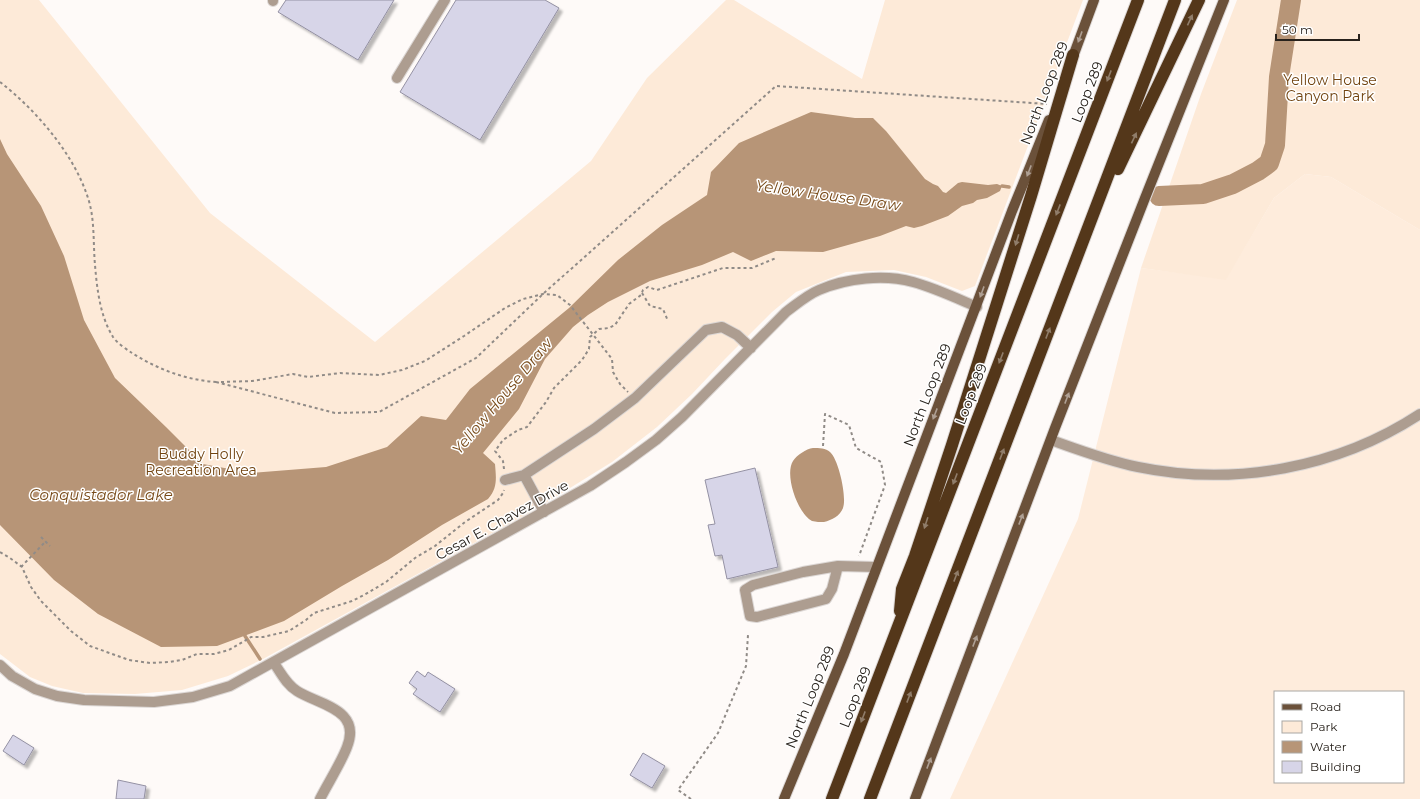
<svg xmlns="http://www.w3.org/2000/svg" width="1420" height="799" font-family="Montserrat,sans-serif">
	<defs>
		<filter id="shadow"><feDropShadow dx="3.5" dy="3.5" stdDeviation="1" flood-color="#0004"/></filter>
	</defs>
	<rect width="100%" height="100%" fill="#fefaf8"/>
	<path fill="#feecdc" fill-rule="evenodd" d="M1305 174 1331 177 1420 230V799H950L1078 519 1141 268 1226 279 1274 198ZM1275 692H1403V782H1275Z"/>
	<path fill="#fdead8" d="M0 0H39L210 213 375 342 591 161 647 78 726 0H734L862 79 885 0H1083L975 286 962 291 926 277 894 270 846 272 796 292 772 312 725 359 692 394 657 427 612 462 536 509 263 659 228 676 182 690 135 694 83 693 52 686 30 677 0 654Z
		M1237 0H1420V230L1331 177 1305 174 1274 198 1226 280 1141 268 1201 94Z"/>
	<path fill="#b79577" d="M811 112 855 118H873L886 131 925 179 933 184 938 186 943 192 946 193 958 183 962 182 988 185 997 184 1002 186 1000 191 987 198 977 200 973 203 962 206 948 216 922 226 914 228 906 226 880 236 823 252 776 251 751 261 733 252 702 265 650 281 608 302 588 315 573 327 545 359 519 409 483 453 495 464C496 477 498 488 488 499L442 525 388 560 342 586 284 621 217 646 161 647 98 614 54 580 0 525V139L7 154 41 206 64 256 84 320 115 378 166 427 203 464 251 473 326 467 387 447 421 416 446 420 470 389 569 308 618 260 662 225 707 195 711 172 739 143Z
		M813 448C819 448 826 448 830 452 839 460 847 498 843 508 840 516 832 520 824 522 820 522 816 522 812 521 798 514 784 475 793 461 797 455 806 449 813 448Z"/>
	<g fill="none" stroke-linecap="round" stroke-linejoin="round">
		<path stroke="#b79577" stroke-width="3.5" d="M1002 186 1009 187
			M245 636 260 659"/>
		<path stroke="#b79577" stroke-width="20" d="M1159 196 1203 194 1233 184 1258 171 1269 163 1275 145 1279 77 1291 0"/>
	</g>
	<path fill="#d7d5e8" stroke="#9491a3" filter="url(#shadow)" d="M286 0H394L358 60 278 12Z
		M456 0H545L559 8 480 140 400 92Z
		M755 468 778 567 727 579 722 555 715 556 708 525 715 524 705 480Z
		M417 671 425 677 428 672 455 689 440 712 413 694 417 689 409 683Z
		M13 735 34 748 24 765 3 751Z
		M643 753 665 766 652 788 630 775Z
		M118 780 146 786 144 799H116Z"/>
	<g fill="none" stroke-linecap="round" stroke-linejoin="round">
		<defs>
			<path id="minor" d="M273 1V0
				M397 78 445 0
				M1051 440C1079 450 1108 461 1138 467 1234 487 1338 468 1420 414
				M505 480 524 475
				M544 512 524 475 594 429 635 398 706 330 722 327 737 335 751 348
				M838 566 832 589 826 599 757 617 750 616 745 590 753 585 803 572 838 566 876 567
				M274 663C281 673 286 684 297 691 319 705 362 709 347 747 341 763 328 783 320 799
				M0 665 12 676 35 689 57 696 84 700 154 702 193 697 230 686 590 486 626 462 656 440 682 417 786 312C797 304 807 295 819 290 847 278 884 274 913 282 935 288 956 298 977 307"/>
			<path id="major" d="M1071 62 1094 0
				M784 799 844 654 1012 211 1049 120
				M915 799 1055 428 1145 198 1224 0"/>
			<path id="highway" d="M1118 169 1199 0
				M900 611 902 589 915 556 952 445 1031 196 1073 55
				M832 799 1138 0
				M870 799 1175 0"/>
		</defs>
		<use href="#minor" stroke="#dcd7d5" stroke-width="12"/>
		<use href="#major" stroke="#dcd7d5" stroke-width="12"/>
		<use href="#highway" stroke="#dcd7d5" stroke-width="14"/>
		<path stroke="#908b87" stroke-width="2" stroke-dasharray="3 3" stroke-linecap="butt" d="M0 82C36 110 74 154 88 198 95 219 93 243 95 265 97 289 100 316 113 337 117 343 126 349 132 353 157 369 186 380 216 382
			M642 293 650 306 663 309 668 321
			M216 382 335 413 379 412 476 358 543 294 776 86 1047 104
			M221 382 252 381 293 374 308 377 340 373 379 375 402 370 425 361 464 336 505 308 523 299 543 294 557 295 570 305 612 359 613 372 620 384 628 392
			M823 446 825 414 849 425 856 448 881 462 885 485 859 556
			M504 469 503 461 495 451 503 440 518 430 527 427 546 402 554 388 582 360 589 349 590 337 599 329 609 328 615 325 629 304 641 295 643 290 648 287 657 290 723 268H752L776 258
			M41 537 50 546
			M0 552 10 558 22 567 31 587 41 601 71 631 90 646 129 660 150 663 169 662 182 660 197 654H214L229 650 251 637H263L289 631 306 620 314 613 352 601 364 595 386 582 415 558 435 546 465 522 498 500 503 493 504 490
			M21 567 46 541
			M691 799 678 790 718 733 746 666 748 635"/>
		<use href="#minor" stroke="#ad9d90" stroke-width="10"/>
		<use href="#major" stroke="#6b513a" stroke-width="10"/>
		<use href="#highway" stroke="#54371a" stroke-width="12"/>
	</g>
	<defs><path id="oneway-solid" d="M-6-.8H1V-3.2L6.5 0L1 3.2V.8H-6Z"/></defs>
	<g fill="#907d6a">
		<use href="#oneway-solid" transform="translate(1190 20) rotate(-65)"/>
		<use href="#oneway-solid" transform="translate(1109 76) rotate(111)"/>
		<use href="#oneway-solid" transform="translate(1134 138) rotate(-65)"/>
		<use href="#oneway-solid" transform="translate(1058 210) rotate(111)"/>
		<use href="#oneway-solid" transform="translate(1017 240) rotate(107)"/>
		<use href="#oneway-solid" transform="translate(1048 333) rotate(-69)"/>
		<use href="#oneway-solid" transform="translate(1001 358) rotate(111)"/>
		<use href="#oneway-solid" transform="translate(1002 454) rotate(-69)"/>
		<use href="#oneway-solid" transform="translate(955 479) rotate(111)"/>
		<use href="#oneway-solid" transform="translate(926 523) rotate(108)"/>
		<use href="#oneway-solid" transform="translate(956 576) rotate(-69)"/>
		<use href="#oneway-solid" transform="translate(909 697) rotate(-69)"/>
		<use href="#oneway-solid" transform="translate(863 717) rotate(111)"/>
	</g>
	<g fill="#ae9f93">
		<use href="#oneway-solid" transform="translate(1080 37) rotate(110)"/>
		<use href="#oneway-solid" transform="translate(1029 171) rotate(111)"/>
		<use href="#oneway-solid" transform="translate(982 292) rotate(110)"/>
		<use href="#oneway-solid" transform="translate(1067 398) rotate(-69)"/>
		<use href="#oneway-solid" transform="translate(935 414) rotate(111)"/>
		<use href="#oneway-solid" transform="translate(1021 519) rotate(-69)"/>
		<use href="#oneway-solid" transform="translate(975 641) rotate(-69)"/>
		<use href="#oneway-solid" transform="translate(929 763) rotate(-69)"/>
	</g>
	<g text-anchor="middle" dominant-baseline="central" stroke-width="3" stroke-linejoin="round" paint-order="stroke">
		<g font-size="14" fill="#71430f" stroke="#fff">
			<text x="1330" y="80">Yellow House<tspan x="1330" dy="16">Canyon Park</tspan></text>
			<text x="201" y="454">Buddy Holly<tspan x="201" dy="16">Recreation Area</tspan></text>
		</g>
		<g font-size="14" fill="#28221c" stroke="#fff">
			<text transform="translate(1087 92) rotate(-69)">Loop 289</text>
			<text transform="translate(1044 93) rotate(-69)">North Loop 289</text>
			<text transform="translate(971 394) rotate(-69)">Loop 289</text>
			<text transform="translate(927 395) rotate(-69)">North Loop 289</text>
			<text transform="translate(502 520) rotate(-29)">Cesar E. Chavez Drive</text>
			<text transform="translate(810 697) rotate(-68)">North Loop 289</text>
			<text transform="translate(855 697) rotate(-69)">Loop 289</text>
		</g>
		<g font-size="15" font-style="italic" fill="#784a18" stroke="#fff">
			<text transform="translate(828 195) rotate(8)">Yellow House Draw</text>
			<text transform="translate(502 396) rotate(-50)">Yellow House Draw</text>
			<text x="101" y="494">Conquistador Lake</text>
		</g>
	</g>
	<rect x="1274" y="691" width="130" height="92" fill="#ffffff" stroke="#a9a7a4"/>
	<rect x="1282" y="704" width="20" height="6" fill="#6b513a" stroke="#a9a7a4"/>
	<text x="1310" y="711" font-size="12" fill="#28221c">Road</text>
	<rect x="1282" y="721" width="20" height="12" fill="#fdead8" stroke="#a9a7a4"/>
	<text x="1310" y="731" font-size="12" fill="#28221c">Park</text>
	<rect x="1282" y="741" width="20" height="12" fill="#b79577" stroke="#a9a7a4"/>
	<text x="1310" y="751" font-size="12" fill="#28221c">Water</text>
	<rect x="1282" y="761" width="20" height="12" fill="#d7d5e8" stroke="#a9a7a4"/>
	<text x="1310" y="771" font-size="12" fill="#28221c">Building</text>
	<path d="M1276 34v6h83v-6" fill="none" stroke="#28221c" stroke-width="2"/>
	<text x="1282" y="34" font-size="12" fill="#28221c" stroke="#ffffff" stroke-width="3" paint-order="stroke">50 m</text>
</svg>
